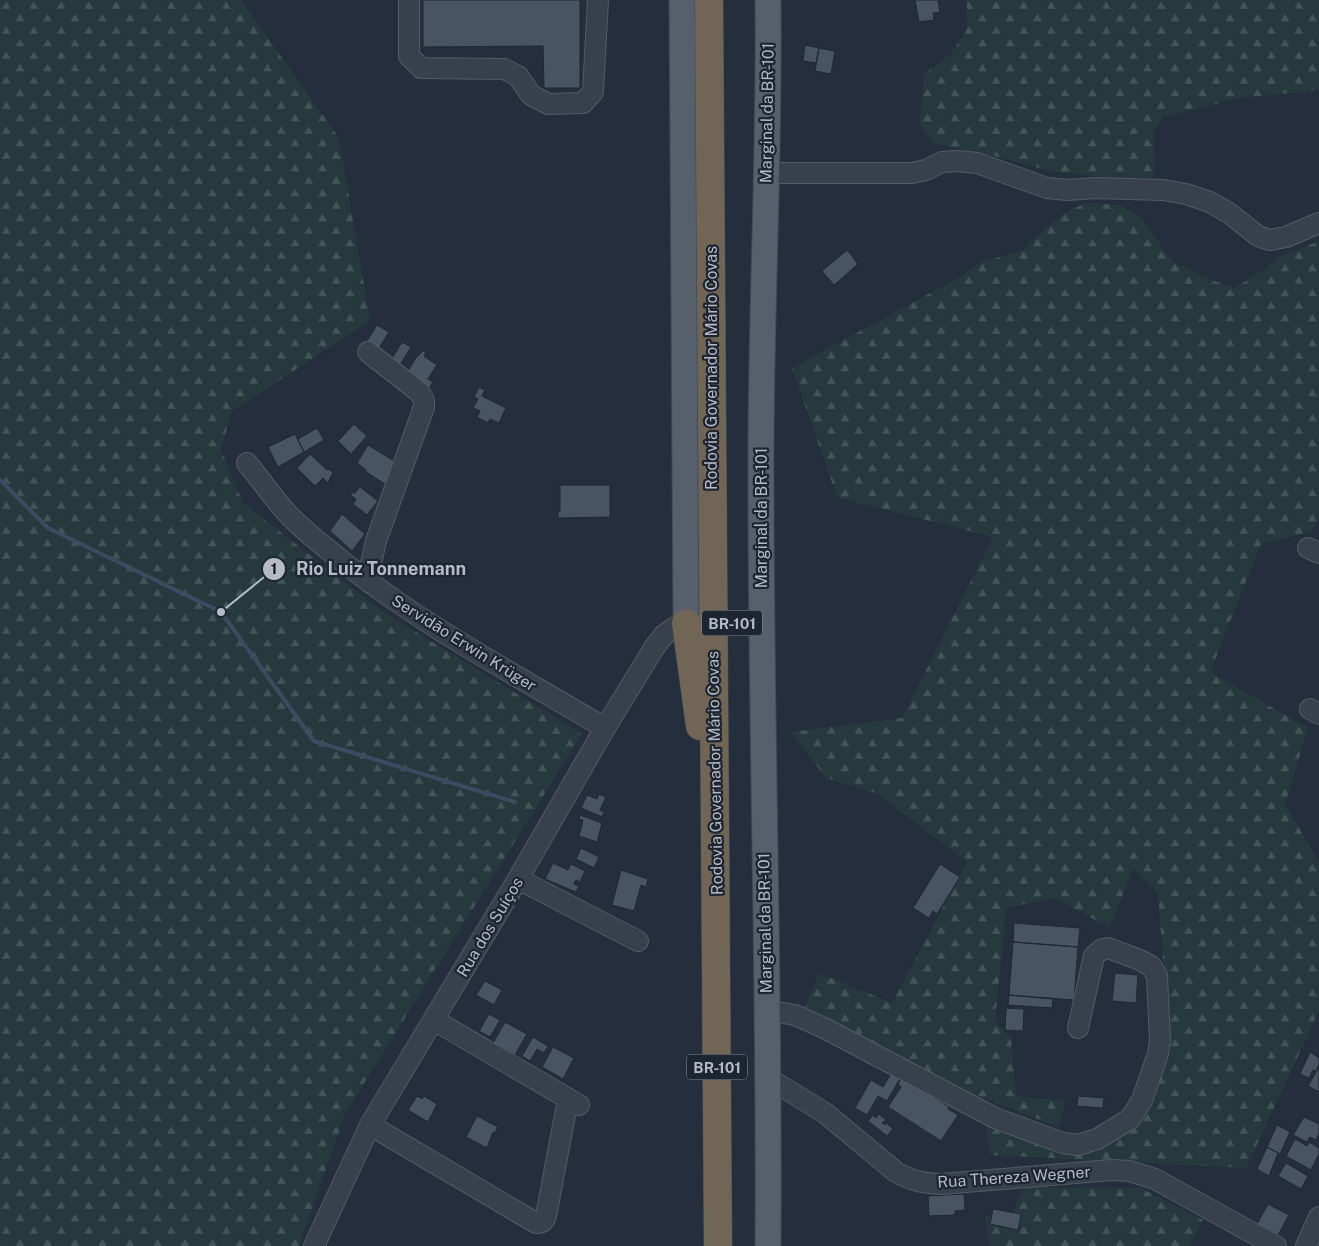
<svg xmlns="http://www.w3.org/2000/svg" width="1319" height="1246" font-family="'Public Sans',sans-serif">
	<defs>
		<pattern id="forest-firs" width="22" height="20" patternUnits="userSpaceOnUse" patternTransform="scale(1.25)"><rect width="22" height="20" fill="#263a3d"/><path d="M5 1l3.5 6h-7zM16 11l3.5 6h-7z" fill="#435558"/></pattern>
	</defs>
	<rect width="100%" height="100%" fill="#242e3c"/>
	<path fill="url(#forest-firs)" d="M0 0H241L339 138 370 321 232 411 221 449 243 503 382 611 582 734 345 1114 299 1246H0Z
		M967 0H1319V90L1240 98 1163 117 1153 133 1155 171 1152 178 1105 177 1054 172 994 156 932 143 920 125 924 74 951 54 967 29Z
		M1086 203 1120 205 1140 216 1172 261 1204 277 1234 288 1265 269 1278 257 1319 241V518L1313 531 1261 544 1210 672 1308 728 1285 804 1319 862V1011L1246 1168 990 1155 985 1119 1077 1149 1142 1117 1170 1056 1158 893 1133 868 1110 928 1055 898 1006 908 995 1021 1011 1038 1016 1096 1066 1101 1058 1127 974 1094 805 1007 819 973 892 1003 967 862 876 793 826 778 791 732 902 718 993 537 837 497 792 368 960 277 981 262 1022 251 1045 229 1064 213Z
		M1025 1187 1141 1188 1203 1220 1190 1246H990L985 1216 1011 1215Z"/>
	<g fill="none" stroke-linecap="round" stroke-linejoin="round">
		<path stroke="#3a4c64" stroke-width="4" d="M0 480 48 528 221 612 314 741 515 802"/>
	</g>
	<path fill="#485462" stroke="#1f2733" d="M423 0H580V88H544L543 46 423 47Z
		M915 0H938L940 12 933 13 934 20 919 22Z
		M805 45 819 48 816 63 803 61Z
		M819 48 835 51 831 74 815 71Z
		M847 250 858 264 834 285 822 271Z
		M377 325 389 332 379 348 367 341Z
		M402 342 411 347 400 365 391 360Z
		M423 351 426 353 424 356 437 365 428 379 433 382 426 392 404 378 415 359Z
		M479 387 485 390 482 396 506 408 499 423 490 419 488 423 477 417 480 411 473 408 478 399 474 397Z
		M354 424 367 436 351 454 338 441Z
		M317 428 324 440 304 452 298 439Z
		M295 434 304 452 278 467 268 447Z
		M368 445 399 464 385 484 366 472V470L357 463Z
		M310 454 327 470 328 469 333 472 328 483 323 478 315 486 297 468Z
		M560 485H610V517L558 518V511H560Z
		M360 487 378 501 367 515 353 504 356 499 350 495 353 492 354 494Z
		M342 514 365 534 352 551 330 531Z
		M599 794 606 797 600 810 604 812 602 817 581 808 587 795 597 799Z
		M580 815 602 823 597 842 579 836 583 820 579 819Z
		M581 848 599 857 594 868 576 859Z
		M553 863 568 870 571 864 585 871 580 882 576 880 574 884 579 886 576 892 545 879Z
		M940 864 960 877 937 914 933 911 929 918 913 908Z
		M621 870 648 879 646 887 641 885 634 911 612 905Z
		M1014 923 1080 928 1078 947 1013 942Z
		M1013 942 1078 947 1074 1000 1009 995Z
		M1115 973 1138 975 1136 1003 1112 1001Z
		M485 981 502 990 494 1005 476 995Z
		M1009 995 1053 999 1052 1008 1008 1005Z
		M1006 1008 1024 1009 1023 1031 1005 1030Z
		M489 1014 500 1020 490 1037 479 1031Z
		M505 1022 527 1034 515 1055 493 1043Z
		M533 1037 548 1046 544 1053 537 1049 530 1061 522 1056Z
		M553 1047 574 1058 563 1079 542 1067Z
		M1310 1052 1319 1058V1064L1316 1071 1313 1070 1309 1078 1300 1074Z
		M1319 1067V1092L1308 1086Z
		M892 1072 901 1077 887 1101 878 1096 867 1115 855 1108 871 1080 883 1087Z
		M902 1077 949 1107 948 1109 958 1115 941 1141 888 1107 901 1087 898 1084Z
		M417 1096 422 1099 424 1096 437 1104 428 1122 408 1110Z
		M1078 1096 1104 1098 1103 1108 1077 1106Z
		M879 1114 886 1120 882 1123 885 1125 886 1123 893 1129 887 1136 868 1121 873 1115 876 1118Z
		M477 1116 498 1127 495 1133 493 1132 487 1148 466 1137Z
		M1304 1117 1319 1124V1134L1316 1140 1310 1137 1307 1142 1293 1135Z
		M1277 1125 1290 1132 1280 1154 1267 1147Z
		M1295 1139 1307 1146 1309 1142 1319 1148V1154L1311 1170 1286 1156Z
		M1267 1147 1278 1153 1269 1176 1257 1169Z
		M1286 1163 1308 1176 1301 1189 1278 1176Z
		M964 1194 965 1210 955 1211V1215L929 1216 928 1196Z
		M1268 1204 1289 1215 1278 1235 1257 1224Z
		M993 1209 1021 1214 1018 1230 990 1224Z"/>
	<g fill="none" stroke-linecap="round" stroke-linejoin="round">
		<defs>
			<path id="minor" d="M409 0V56L421 68 504 69 518 76 531 95 548 104 583 103 593 92 598 0
				M767 173H912L926 170 942 162 957 161 977 163 1047 188 1068 190 1095 188 1163 190 1186 194 1210 202 1229 213 1258 236 1270 240 1286 237 1319 223
				M368 352 419 392 424 400V407L376 541 370 568V583
				M247 463C260 479 272 496 285 511 302 530 323 545 342 561 423 626 516 675 605 728
				M1308 548 1319 553
				M1310 709 1319 714
				M518 879 638 941
				M766 1010 795 1015 826 1029 995 1118 1063 1143 1078 1145 1097 1139 1130 1119 1142 1100 1158 1054 1160 1040 1157 976 1151 966 1140 960 1108 948 1102 949 1094 956 1078 1028
				M434 1020 579 1105
				M768 1078 825 1113 896 1172C914 1182 923 1183 942 1184L1112 1170 1129 1171 1155 1179 1276 1246
				M370 1125 536 1223C542 1223 544 1222 546 1216L568 1099
				M314 1246 370 1125 518 879 605 728 654 648 664 635 675 627 686 623
				M1306 1246 1319 1217"/>
			<path id="major" d="M682 0 686 623
				M768 0C770 161 760 321 761 482 761 737 770 991 768 1246"/>
			<path id="highway" d="M709 0 718 1246
				M686 623 700 726"/>
		</defs>
		<use href="#minor" stroke="#535b67" stroke-width="22"/>
		<use href="#major" stroke="#414955" stroke-width="27"/>
		<use href="#highway" stroke="#434b57" stroke-width="29"/>
		<use href="#minor" stroke="#38404c" stroke-width="20"/>
		<use href="#major" stroke="#565f6c" stroke-width="25"/>
		<use href="#highway" stroke="#716656" stroke-width="28"/>
	</g>
	<g text-anchor="middle" dominant-baseline="central" stroke-width="4.5" stroke-linejoin="round" paint-order="stroke">
		<g fill="#1d2531" stroke="#878e9a" stroke-width="1">
			<rect x="702" y="610.5" width="60" height="25" rx="4"/>
			<rect x="687" y="1054.5" width="60" height="25" rx="4"/>
		</g>
		<g font-size="15" font-weight="bold" fill="#b4bbc7">
			<text x="732" y="623">BR-101</text>
			<text x="717" y="1067">BR-101</text>
		</g>
		<g font-size="16" fill="#b4bbc7" stroke="#1d2531">
			<text transform="translate(767 113) rotate(-89)">Marginal da BR-101</text>
			<text transform="translate(711 368) rotate(-90)">Rodovia Governador Mário Covas</text>
			<text transform="translate(761 518) rotate(-90)">Marginal da BR-101</text>
			<text transform="translate(464 643) rotate(32)">Servidão Erwin Krüger</text>
			<text transform="translate(715 773) rotate(-91)">Rodovia Governador Mário Covas</text>
			<text transform="translate(765 923) rotate(-91)">Marginal da BR-101</text>
			<text transform="translate(490 927) rotate(-59)">Rua dos Suíços</text>
			<text transform="translate(1014 1177) rotate(-4)">Rua Thereza Wegner</text>
		</g>
	</g>
	<path fill="none" stroke="#b4bbc7" stroke-width="2" d="M221 612L274 569"/>
	<g fill="#b4bbc7" stroke="#1d2531" stroke-width="2">
		<circle cx="221" cy="612" r="5"/>
		<circle cx="274" cy="569" r="12"/>
	</g>
	<g font-size="15" text-anchor="middle" font-weight="bold" fill="#111">
		<text x="274" y="574">1</text>
	</g>
	<g font-size="18" text-anchor="middle" font-weight="bold" fill="#b4bbc7" stroke="#1d2531" stroke-width="4.5" stroke-linejoin="round" paint-order="stroke">
		<text x="381" y="575">Rio Luiz Tonnemann</text>
	</g>
</svg>
